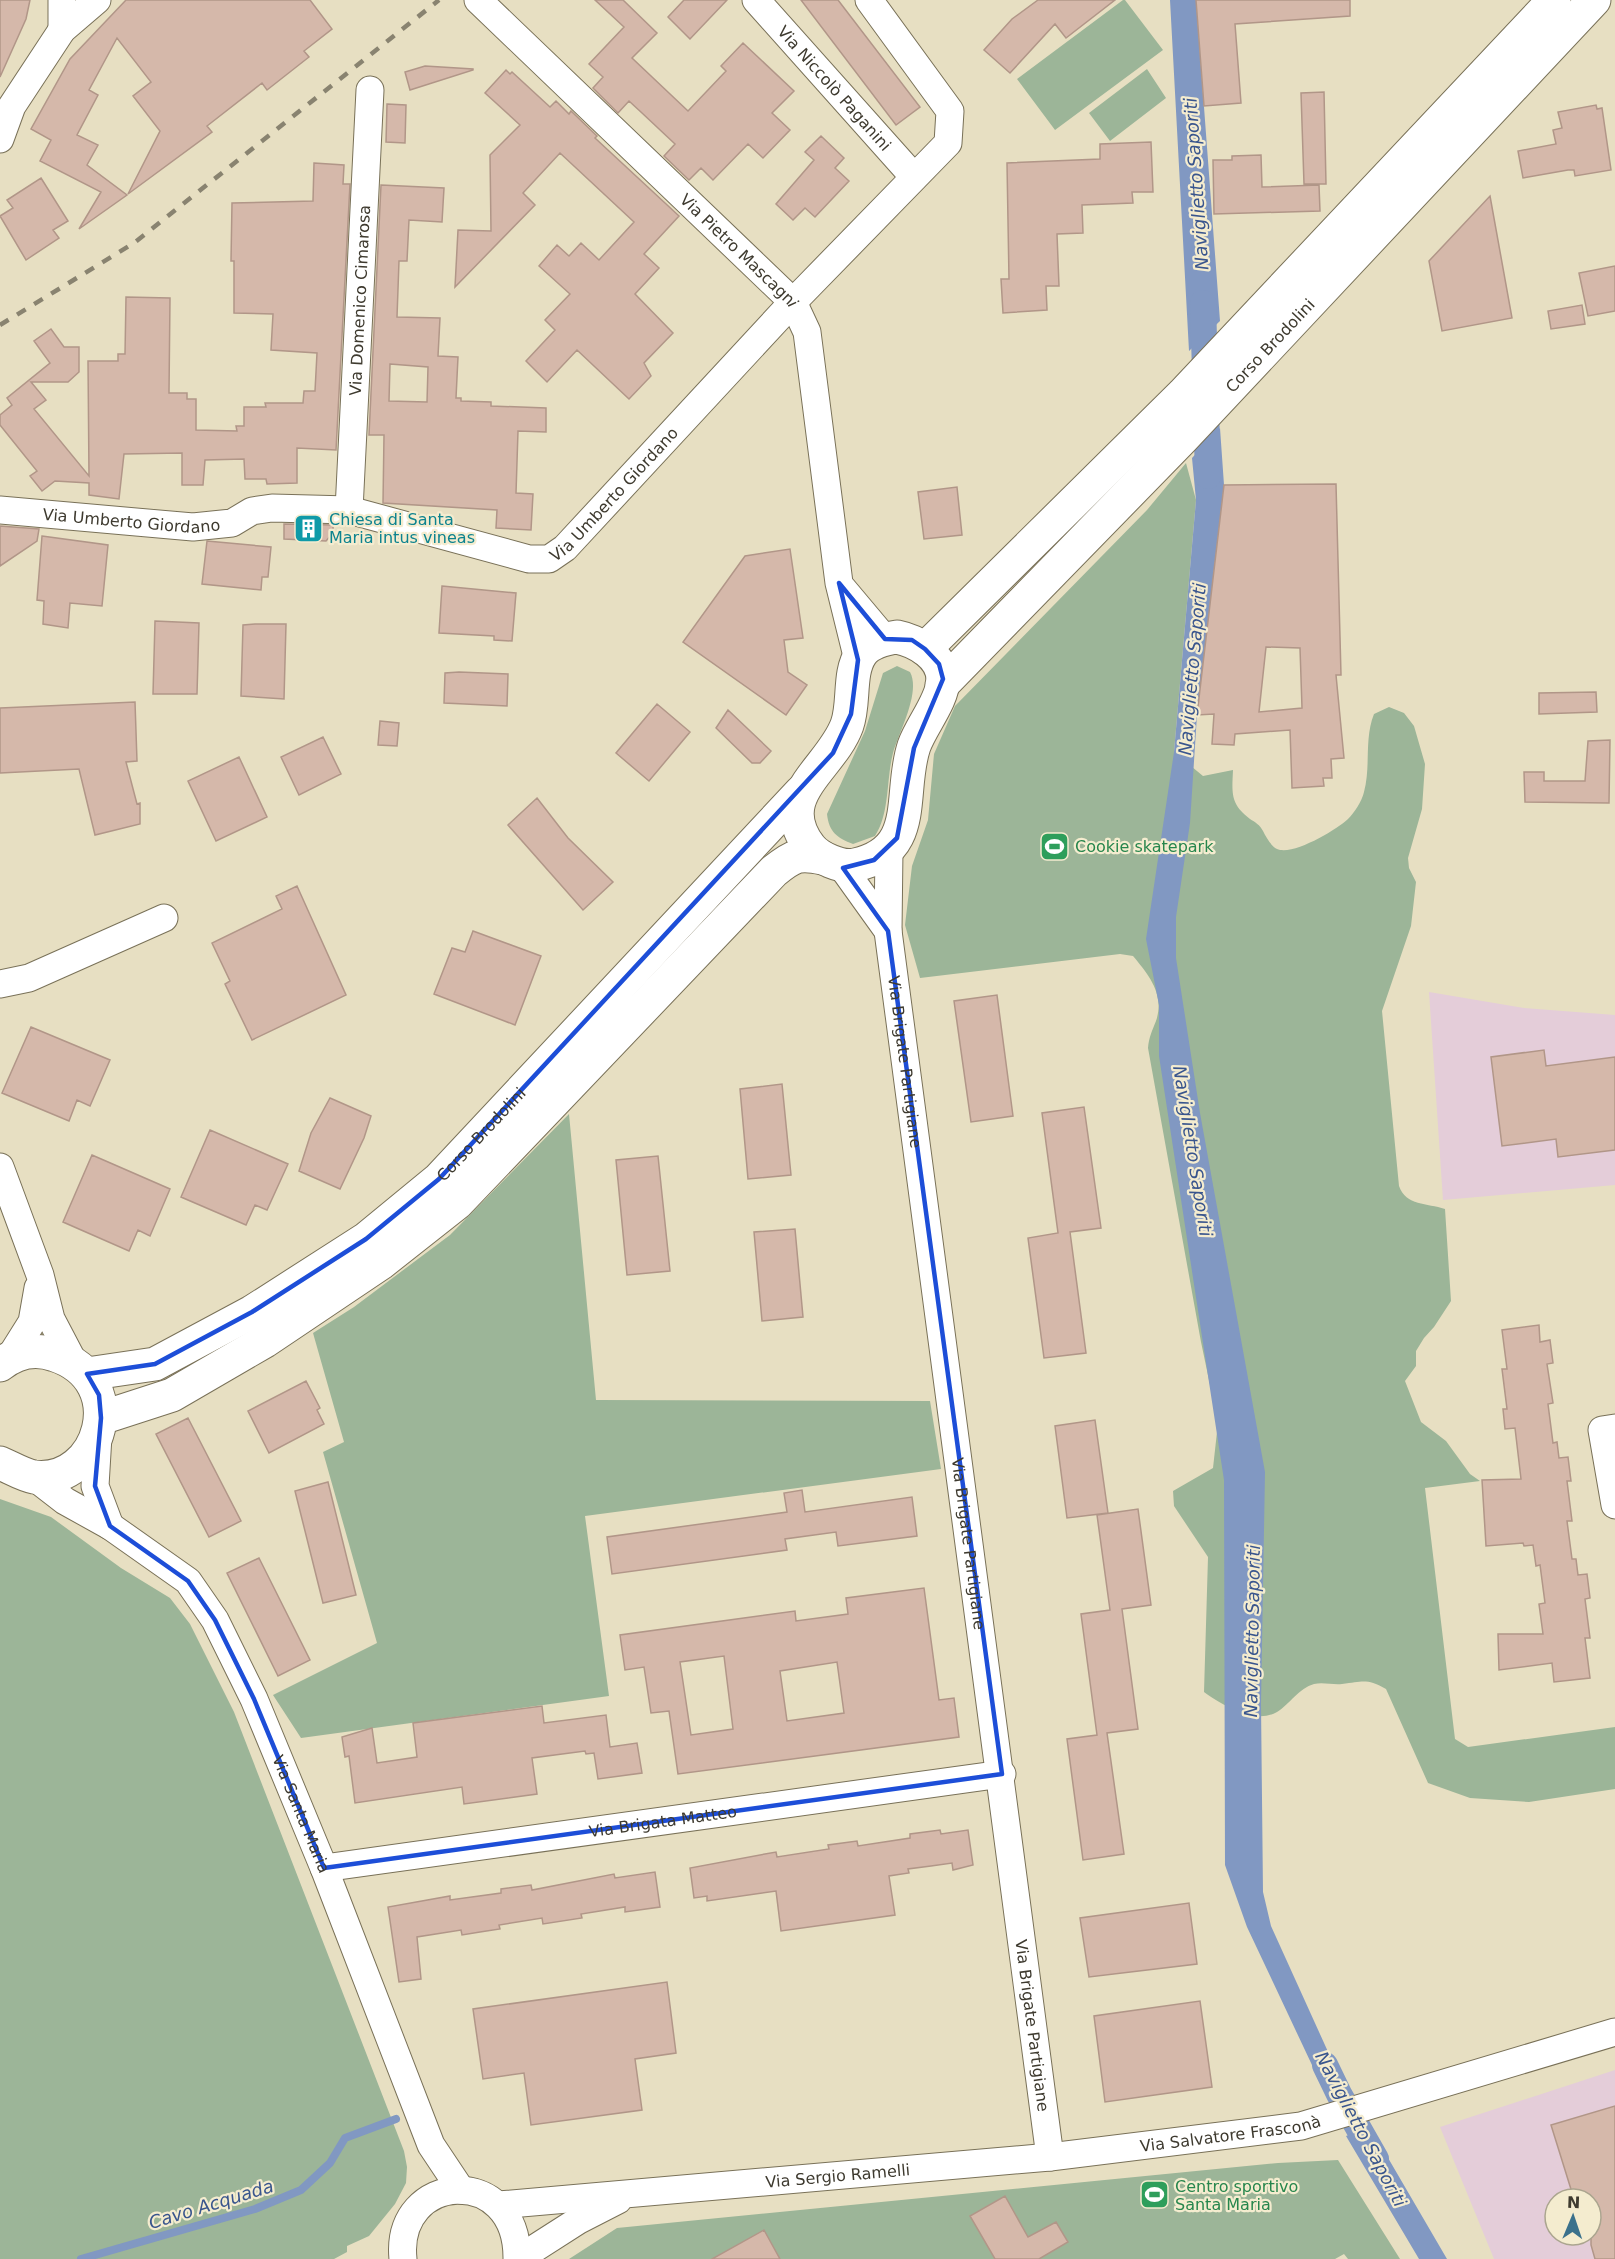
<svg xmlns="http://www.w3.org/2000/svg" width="1615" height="2259" font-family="'DejaVu Sans',sans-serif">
	<rect width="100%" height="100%" fill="#e7dfc2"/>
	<path fill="#e4cdd9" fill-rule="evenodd" d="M1429 992 1524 1008 1615 1015V1185L1443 1200Z
		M1615 2070V2259H1494L1440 2127ZM1555 2199H1591V2235H1555Z"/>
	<path fill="#9cb598" d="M1123 0H1125L1163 50 1055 130 1017 79Z
		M1147 69 1166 98 1110 141 1089 113Z
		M1186 463 1196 500 1174 752 1203 776 1233 770C1232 793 1230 804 1250 819 1255 822 1260 825 1263 831 1266 837 1271 846 1277 849 1293 856 1336 830 1348 819 1354 813 1362 801 1364 792 1371 766 1364 739 1374 714L1389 707 1404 713 1414 726 1425 764 1422 809 1408 858 1409 868 1416 882 1411 926 1382 1011 1399 1186C1406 1206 1427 1203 1445 1209L1451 1301 1434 1327 1424 1338 1416 1351V1366L1405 1381 1421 1422 1446 1441 1470 1474 1480 1481 1425 1488 1455 1739 1468 1747 1615 1727V1789L1529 1802 1470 1798 1428 1783 1386 1689C1366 1678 1363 1682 1342 1684 1333 1685 1323 1682 1314 1684 1299 1688 1290 1704 1277 1712 1255 1725 1222 1705 1204 1692L1208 1557 1174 1506 1173 1491 1213 1468 1218 1423 1201 1342 1148 1048C1149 1037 1152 1031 1156 1021 1165 995 1149 975 1133 956L1120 954 920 978 905 925 912 866 928 820 934 754 955 706 1147 510Z
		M897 666 910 672C921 692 899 732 893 753 886 780 890 813 875 836L853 844C837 838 829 832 827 814L865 731 883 673Z
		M569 1114 596 1400 930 1401 941 1469 585 1516 609 1696 301 1738 273 1695 377 1643 323 1452 344 1442 313 1333 354 1307 450 1235Z
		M0 1499 51 1517 121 1568 170 1598 190 1624 234 1712 404 2151 407 2167 406 2183 395 2204 369 2236 347 2246V2252L334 2259H0Z
		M1338 2160 1400 2259H1348L1344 2254 1335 2259H569L617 2228 1278 2163Z"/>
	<path fill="#8198c2" d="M1170 0H1196L1220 321 1189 351Z
		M1220 428 1224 485 1197 715 1190 823 1176 917V958L1200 1113 1265 1472 1261 1704 1263 1892 1271 1926 1334 2065 1351 2091 1328 2099 1247 1927 1225 1865 1224 1480 1159 1056V1005L1146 939 1174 752 1196 500 1192 458Z
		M1370 2127 1447 2259H1419L1346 2136Z"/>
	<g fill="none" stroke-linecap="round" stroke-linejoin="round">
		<path stroke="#8198c2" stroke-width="8" d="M81 2259 255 2209 301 2190 330 2163 345 2138 396 2119"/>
		<path stroke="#8198c2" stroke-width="26" d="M1203 303 1208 476
			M1325 2065 1339 2094 1376 2159"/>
	</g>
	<path fill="#d5b8aa" stroke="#b19688" stroke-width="1.5" fill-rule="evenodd" d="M0 0H30L26 19 0 77Z
		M126 0H310L332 29 304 51 309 57 267 90 262 83 207 126 212 132 128 194 160 131 133 96 151 82 117 38 89 90 98 95 77 135 98 145 87 165 127 195 79 229 101 192 40 161 51 140 31 129 70 59Z
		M595 0H623L657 33 632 58 688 111 726 71 721 66 743 43 794 91 772 113 790 130 763 158 748 144 713 180 701 168 689 180 664 156 675 144 642 113 629 101 618 113 593 88 603 77 589 64 624 27Z
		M684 0H727L690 39 668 17Z
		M801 0H838L920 107 896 125Z
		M1038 0H1115L1066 38 1055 24 1010 73 984 50 1012 19Z
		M1196 0H1350V16L1235 24 1241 103 1204 106Z
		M425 66 473 69V70L410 90 405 72Z
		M506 70 510 74 512 72 550 107 556 101 569 114 571 111 597 136 595 138 679 216 644 254 659 268 635 294 673 333 644 363 651 376 629 399 577 350 547 382 526 361 555 330 545 320 570 294 539 266 557 245 569 256 581 243 599 260 634 222 560 153 523 193 535 205 455 287 458 230 491 231 490 155 520 125 485 93Z
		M1324 92 1326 184H1304L1301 93Z
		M387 104 406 105 405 143 386 142Z
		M1596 105 1597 109 1602 108 1611 170 1575 176 1574 170H1568L1523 178 1518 151 1556 144 1553 130 1562 128 1558 112Z
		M821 136 844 158 835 168 849 181 815 217 805 208 793 220 776 204 814 160 805 152Z
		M1151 142 1153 192H1132L1133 203 1082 205 1083 233 1057 234 1059 286H1046L1047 310 1003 313 1001 279H1009L1007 163 1100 159V144Z
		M1261 155 1262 187 1319 185 1320 211 1214 214 1213 160H1232V156Z
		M314 163 344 165 343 184H350L336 450 297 448V483L267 484 266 479H245L244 459 205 460 203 485H182V453L124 454 119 499 89 495V483L55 481 42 491 30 476 37 471 0 425V415L12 405 7 398 50 363 34 341 51 329 64 347H79V372L68 382H31L46 400 34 409 89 476 88 361H118V354H125L126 297 170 298 169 393H187V399H196V430L237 431 236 426H244V407H266L265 403H303L304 391H315L317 353 271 350 273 314 234 313V261H231L232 203 313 201Z
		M41 178 68 221 53 230 59 238 26 260 0 216 13 208 7 200Z
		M381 185 444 188 442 222 409 220 407 261H399L397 317 440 318 438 356 458 357 456 398H461V401L491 402V406L546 408V432L518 431 516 493 533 494 531 530 496 528 497 510 383 503 384 435H369ZM390 364 428 367 427 402 389 401Z
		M1490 196 1512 318 1442 331 1429 261Z
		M1615 266V311L1588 316 1579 273Z
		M1582 305 1585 324 1551 329 1548 311Z
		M1336 484 1341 675H1336L1344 758 1331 759 1332 778H1323L1324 786 1292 788 1290 730 1235 734 1234 745 1212 744 1214 714 1197 715 1224 485ZM1266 647 1300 648 1302 708 1259 712Z
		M957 487 962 535 924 539 918 492Z
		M284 524 333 525V533L326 541 284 539Z
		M0 526 39 529 37 541 0 566Z
		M42 536 108 545 102 606 70 603 68 628 43 624 44 601 37 600Z
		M207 541 271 547 268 577H262L261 590 202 584Z
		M790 549 803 638 784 640 788 672 807 685 786 715 683 642 745 556Z
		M442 586 516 593 512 641 494 640V636L439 633Z
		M155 621 199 623 197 694H153Z
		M255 624H286L284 699 241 696 243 625Z
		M459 672 508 674 507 706 444 703 445 673Z
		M1596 692 1597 712 1539 714V693Z
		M135 702 137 761 126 762 137 804 140 803V824L95 835 79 769 0 773V708Z
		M657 704 690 732 649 781 616 753Z
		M728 710 771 751 760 763H752L716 728Z
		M380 721 399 723 397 746 378 745Z
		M323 737 341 774 299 795 281 757Z
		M1610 740 1609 803 1525 802 1524 772H1544V781H1585L1588 741Z
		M239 757 267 817 216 841 188 781Z
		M537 798 568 838 613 882 583 910 508 825Z
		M297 886 346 995 252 1040 225 984 230 981 212 943 282 909 276 896Z
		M473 931 541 956 515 1025 434 994 452 948 465 952Z
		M997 995 1013 1116 971 1122 954 1001Z
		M31 1027 110 1060 90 1106 77 1100 69 1121 2 1093Z
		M1544 1050 1546 1066 1615 1057V1150L1558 1157 1556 1139 1502 1146 1491 1057Z
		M782 1084 791 1175 748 1179 740 1089Z
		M330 1098 371 1116 364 1138 340 1189 299 1171 311 1133Z
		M1084 1107 1101 1228 1070 1232 1086 1353 1044 1358 1028 1238 1058 1233 1042 1113Z
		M210 1130 288 1164 267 1210 255 1205 246 1225 181 1197Z
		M92 1155 170 1189 150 1236 138 1230 129 1251 63 1222Z
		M658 1156 670 1271 627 1275 616 1160Z
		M795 1229 803 1317 762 1321 754 1232Z
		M1539 1325 1540 1342 1550 1340 1553 1363 1547 1364 1553 1403 1548 1404 1553 1443 1557 1442 1559 1458 1568 1457 1571 1481H1567L1572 1521H1567L1572 1559H1576L1578 1575 1587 1574 1590 1598 1585 1599 1590 1638H1585L1590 1678 1554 1682 1552 1663 1499 1670 1498 1634H1543L1539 1604 1545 1603 1540 1565 1536 1566 1533 1545 1524 1546 1523 1543 1486 1546 1482 1480 1521 1479 1515 1428 1505 1429 1503 1409H1507L1502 1369H1507L1502 1330Z
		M306 1381 320 1408 317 1410 324 1424 269 1453 248 1411Z
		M188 1418 241 1521 209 1537 156 1434Z
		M1095 1420 1108 1513 1067 1518 1055 1426Z
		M328 1482 356 1595 323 1603 295 1491Z
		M802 1490 805 1512 912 1497 917 1536 838 1546 836 1532 785 1539 787 1550 612 1574 607 1537 787 1512 784 1493Z
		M1138 1509 1151 1605 1122 1609 1138 1729 1107 1733 1124 1854 1083 1860 1067 1739 1097 1735 1081 1614 1110 1610 1097 1515Z
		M259 1558 310 1660 278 1676 227 1573Z
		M924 1588 939 1700 954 1698 959 1737 678 1774 669 1711 651 1713 644 1667 625 1670 620 1635 795 1611 796 1621 848 1614 846 1598ZM724 1656 733 1729 691 1735 680 1662ZM837 1662 844 1713 787 1721 780 1671Z
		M542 1706 544 1723 606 1715 610 1747 637 1743 642 1773 598 1779 594 1753 586 1754 585 1751 532 1758 537 1794 464 1804 462 1787 355 1803 349 1756 345 1757 342 1737 372 1728 377 1763 417 1757 413 1723Z
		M940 1830 941 1834 968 1830 973 1865 953 1870 952 1863 931 1866 908 1869 909 1873 889 1876 895 1915 781 1931 776 1891 707 1901V1896L694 1898 690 1868 776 1852 777 1857 829 1849 828 1845 857 1841 858 1846 910 1838V1834Z
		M655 1872 660 1907 625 1912V1907L581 1914 582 1918 543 1924 542 1918 499 1925 500 1929 480 1932 462 1935 461 1930 417 1937 421 1979 399 1982 388 1907 450 1896V1900L501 1893V1889L531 1885 532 1890 614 1874 615 1878Z
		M1189 1903 1197 1964 1089 1977 1080 1918Z
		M667 1982 676 2053 635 2059 642 2110 531 2125 524 2073 483 2079 473 2009Z
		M1200 2001 1212 2087 1105 2102 1094 2016Z
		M1615 2106V2259H1595L1591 2245V2199H1574L1551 2125Z
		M1005 2196 1028 2237 1056 2222 1068 2242 1039 2259H995L970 2216Z
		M764 2230 780 2259H712Z"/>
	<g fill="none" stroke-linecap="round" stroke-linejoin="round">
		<defs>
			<g id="minor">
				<path id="s1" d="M478 0 793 302 807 332 839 583 858 660"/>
				<path id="s2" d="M756 0 914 177"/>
				<path d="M62 30V0"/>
				<path d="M0 139 12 106 62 30 97 0"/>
				<path id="s3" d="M0 510 193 527 232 523 252 511 272 508 349 510 529 559H549L565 548 793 302 948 143 950 111 869 0"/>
				<path id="s4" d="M349 510 370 90"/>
				<path d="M843 589 885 639"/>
				<path id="s5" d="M889 849 888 931 1050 2157"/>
				<path d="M840 864 888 931"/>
				<path d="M0 984 29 978 164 918"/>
				<path d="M0 1167 40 1275 51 1319 73 1361"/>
				<path d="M10 1357 32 1322 38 1288"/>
				<path d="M1615 1428 1602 1430 1615 1505"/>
				<path d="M98 1436 95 1486 110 1526"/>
				<path id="s6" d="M34 1477 65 1501 110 1526 188 1581 215 1620 254 1699 324 1868 431 2145 461 2190"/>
				<path id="s7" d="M324 1868 1002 1774"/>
				<path id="s8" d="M499 2205 1050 2157 1301 2126 1615 2032"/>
				<path d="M403 2259C394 2172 518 2163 517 2259"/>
				<path d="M518 2259 579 2220 618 2200"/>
			</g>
			<g id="secondary">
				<path d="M897 637C917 641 943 656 943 680 943 700 921 726 914 746 898 793 921 851 855 865 841 868 819 858 810 847 771 796 831 769 847 725 855 703 848 673 861 654 869 642 884 639 897 637Z"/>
				<path d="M925 649 1183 394 1554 0"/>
				<path id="s9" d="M942 685 1183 438 1594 0"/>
				<path d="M0 1365C16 1352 36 1348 55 1355 133 1381 100 1485 34 1477 23 1475 10 1467 0 1463"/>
				<path id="s10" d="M87 1374 155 1364 252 1312 366 1239 439 1179 801 792"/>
				<path d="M101 1418 172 1395 265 1341 381 1263 457 1203 774 871C794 855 799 853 823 858"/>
			</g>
		</defs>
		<use href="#minor" stroke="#797158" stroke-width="29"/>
		<use href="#secondary" stroke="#797158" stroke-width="35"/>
		<use href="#minor" stroke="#fff" stroke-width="27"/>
		<use href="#secondary" stroke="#fff" stroke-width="33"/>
		<path stroke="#898370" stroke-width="4.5" stroke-dasharray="10 10" stroke-linecap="butt" d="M0 325 134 243 439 0"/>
	</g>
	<path fill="none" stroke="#1d4ed8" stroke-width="4.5" stroke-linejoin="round" d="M839 583 885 639 912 640 925 649 939 664 943 679 914 748 897 838 874 860 843 868 888 931 1002 1774 324 1868 254 1699 215 1620 188 1581 110 1526 95 1486 101 1418 99 1395 87 1374 155 1364 252 1312 366 1239 439 1179 833 753 851 714 858 660Z"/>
	<defs>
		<symbol id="building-square" viewBox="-11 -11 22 22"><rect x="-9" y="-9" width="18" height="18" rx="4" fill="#0f9aa8" stroke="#f4eccf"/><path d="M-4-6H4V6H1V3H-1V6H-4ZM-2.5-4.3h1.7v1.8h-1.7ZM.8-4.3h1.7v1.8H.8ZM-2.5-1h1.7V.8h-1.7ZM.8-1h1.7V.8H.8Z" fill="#fff"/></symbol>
		<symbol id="stadium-square" viewBox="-11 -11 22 22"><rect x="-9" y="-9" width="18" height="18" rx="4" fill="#2e9e5b" stroke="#f4eccf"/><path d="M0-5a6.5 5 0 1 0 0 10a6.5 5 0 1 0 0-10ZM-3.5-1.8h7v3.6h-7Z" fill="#fff"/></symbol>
	</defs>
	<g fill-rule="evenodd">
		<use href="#building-square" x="292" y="512" width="33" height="33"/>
		<use href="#stadium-square" x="1038" y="830" width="33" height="33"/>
		<use href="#stadium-square" x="1138" y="2178" width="33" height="33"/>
	</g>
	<g text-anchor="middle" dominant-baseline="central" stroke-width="4.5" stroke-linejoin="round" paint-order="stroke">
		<g font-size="16" fill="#3e3a2f" stroke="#f4eccf">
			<text stroke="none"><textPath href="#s2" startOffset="118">Via Niccolò Paganini</textPath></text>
			<text stroke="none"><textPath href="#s1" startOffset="362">Via Pietro Mascagni</textPath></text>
			<text stroke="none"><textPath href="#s4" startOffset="210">Via Domenico Cimarosa</textPath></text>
			<text stroke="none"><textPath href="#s9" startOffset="472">Corso Brodolini</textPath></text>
			<text stroke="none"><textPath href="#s3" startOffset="652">Via Umberto Giordano</textPath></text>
			<text stroke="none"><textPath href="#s3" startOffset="132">Via Umberto Giordano</textPath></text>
			<text stroke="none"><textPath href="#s5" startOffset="214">Via Brigate Partigiane</textPath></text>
			<text stroke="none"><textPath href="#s10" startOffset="470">Corso Brodolini</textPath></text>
			<text stroke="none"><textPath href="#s5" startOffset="700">Via Brigate Partigiane</textPath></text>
			<text stroke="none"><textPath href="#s6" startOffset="446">Via Santa Maria</textPath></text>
			<text stroke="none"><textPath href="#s7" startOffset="342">Via Brigata Matteo</textPath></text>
			<text stroke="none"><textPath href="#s5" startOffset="1186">Via Brigate Partigiane</textPath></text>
			<text stroke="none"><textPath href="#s8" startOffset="735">Via Salvatore Frasconà</textPath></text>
			<text stroke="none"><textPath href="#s8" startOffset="340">Via Sergio Ramelli</textPath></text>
		</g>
		<g font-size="16" fill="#0d838f" stroke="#f4eccf" text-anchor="start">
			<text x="329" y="519">Chiesa di Santa<tspan x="329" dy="18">Maria intus vineas</tspan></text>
		</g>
		<g font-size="16" fill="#27864d" stroke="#f4eccf" text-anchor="start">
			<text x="1075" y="846">Cookie skatepark</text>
			<text x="1175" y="2186">Centro sportivo<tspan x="1175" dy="18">Santa Maria</tspan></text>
		</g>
		<g font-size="18" font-style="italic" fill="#39558d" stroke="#f4eccf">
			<text transform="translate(1196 184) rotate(-94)">Naviglietto Saporiti</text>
			<text transform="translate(1192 669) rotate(-85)">Naviglietto Saporiti</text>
			<text transform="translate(1193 1151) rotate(81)">Naviglietto Saporiti</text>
			<text transform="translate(1252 1631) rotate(-89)">Naviglietto Saporiti</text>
			<text transform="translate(1361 2129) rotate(62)">Naviglietto Saporiti</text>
			<text transform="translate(211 2204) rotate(-17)">Cavo Acquada</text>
		</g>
	</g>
	<g transform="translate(1573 2217) rotate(2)"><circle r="28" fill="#f4eccf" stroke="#aba58f" stroke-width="1.5"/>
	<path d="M0-4.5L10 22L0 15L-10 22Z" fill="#3b718c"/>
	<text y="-9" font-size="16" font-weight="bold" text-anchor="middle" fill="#3e3a2f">N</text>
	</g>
</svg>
